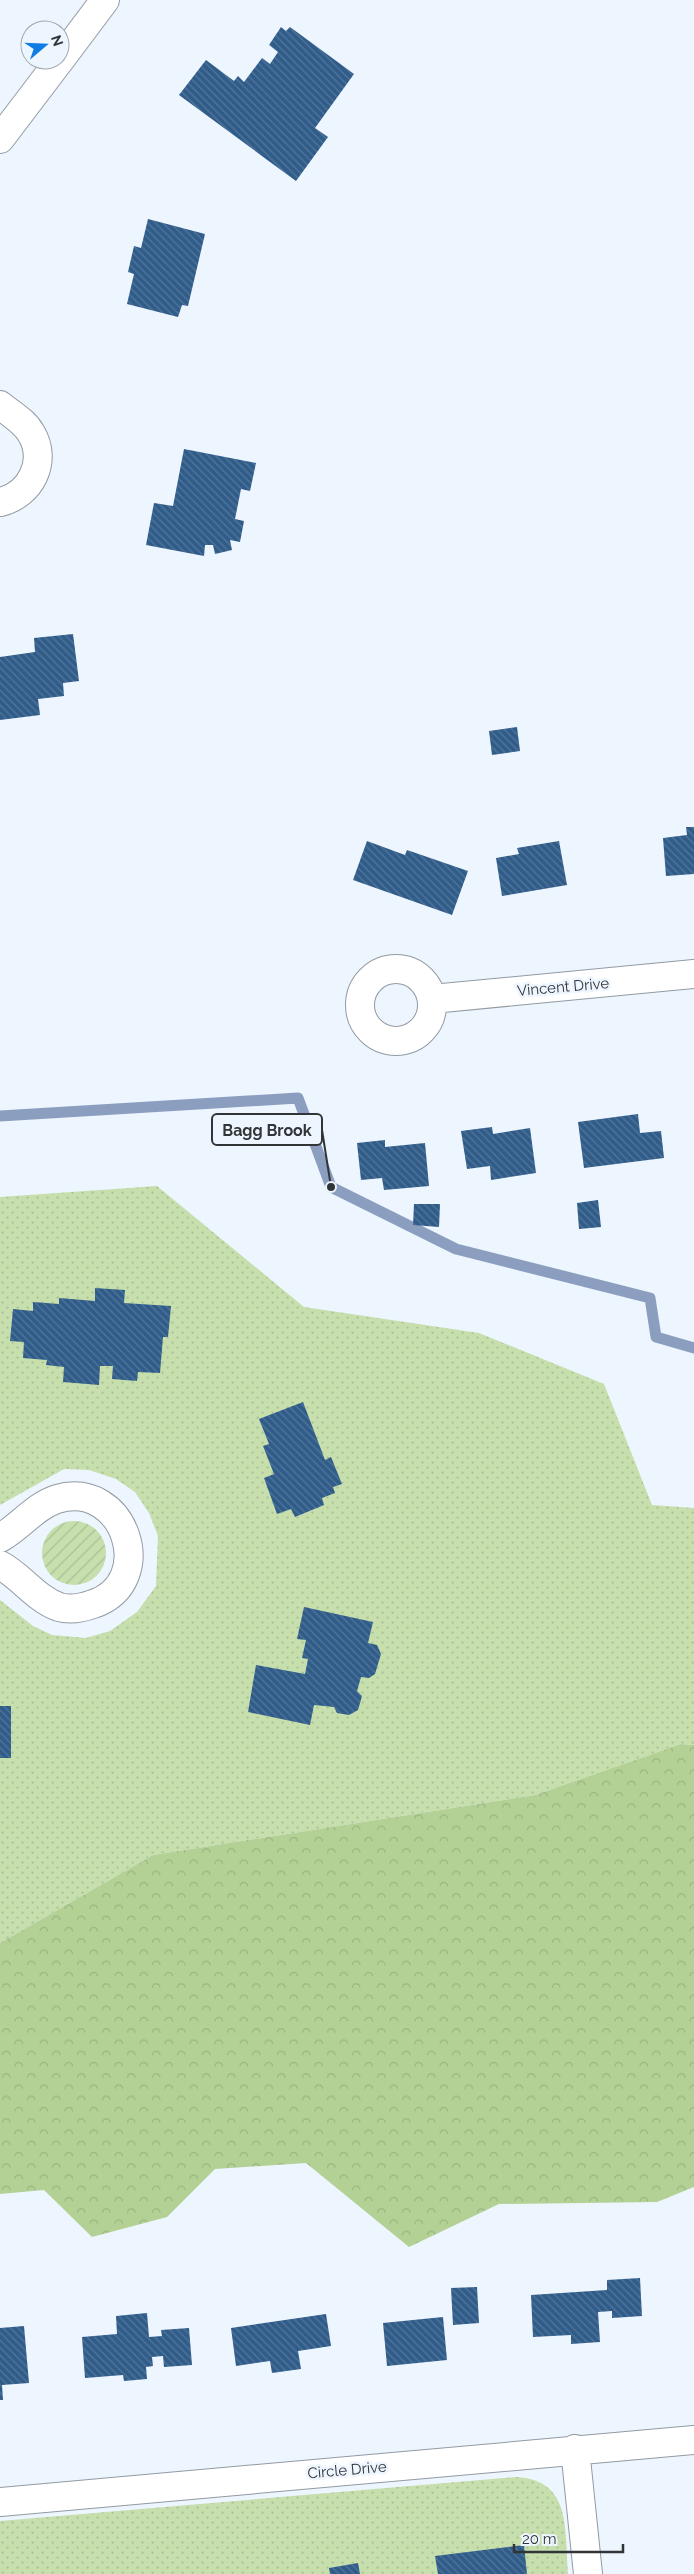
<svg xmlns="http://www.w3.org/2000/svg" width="694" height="2574" font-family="Raleway,sans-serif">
	<defs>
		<pattern id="grass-dots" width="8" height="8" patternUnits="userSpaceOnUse" patternTransform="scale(1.25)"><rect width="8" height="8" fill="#c6dfad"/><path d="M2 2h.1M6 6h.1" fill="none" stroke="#abc096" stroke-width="1.8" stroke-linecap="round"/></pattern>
		<pattern id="forest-crowns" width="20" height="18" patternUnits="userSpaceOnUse" patternTransform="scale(1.25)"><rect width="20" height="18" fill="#b3d194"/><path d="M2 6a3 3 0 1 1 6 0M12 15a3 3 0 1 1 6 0" fill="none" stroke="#9ab480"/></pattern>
		<pattern id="garden-furrows" width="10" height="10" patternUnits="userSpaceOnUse" patternTransform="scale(1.25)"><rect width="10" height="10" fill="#c6dfad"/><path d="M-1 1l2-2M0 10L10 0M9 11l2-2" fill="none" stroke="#abc096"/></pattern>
		<pattern id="building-back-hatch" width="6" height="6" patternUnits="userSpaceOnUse" patternTransform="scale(1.25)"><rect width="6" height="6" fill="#305c8a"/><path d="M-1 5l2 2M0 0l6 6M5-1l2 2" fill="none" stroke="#547698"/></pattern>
	</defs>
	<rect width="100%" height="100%" fill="#edf5fe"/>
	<path fill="url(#grass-dots)" d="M157 1186 304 1307 479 1333 604 1384 652 1505 694 1508V1745L681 1744 535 1795 153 1855 0 1943V1600L33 1626 52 1635 86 1638 110 1631 137 1612 156 1586 158 1536 149 1513 135 1492 116 1479 89 1470 64 1469 0 1505V1197Z
		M516 2477C573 2480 564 2531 568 2574H0V2521Z"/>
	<path fill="url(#forest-crowns)" d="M681 1744 694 1745V2187L657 2202 499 2204 409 2247 306 2163 215 2169 167 2217 92 2237 44 2190 0 2194V1943L153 1855 535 1795Z"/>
	<path fill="url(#garden-furrows)" d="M42 1553a32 32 0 1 1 64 0a32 32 0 1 1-64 0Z"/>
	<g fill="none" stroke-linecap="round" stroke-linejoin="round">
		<path stroke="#8c9ec0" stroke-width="11" d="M0 1116 298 1098 331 1187 456 1249 650 1298 656 1337 694 1348"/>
	</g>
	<path fill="url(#building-back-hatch)" d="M281 27 286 31 290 27 354 74 315 128 328 137 296 181 179 95 206 60 234 81 238 76 244 82 262 58 270 64 278 52 269 45Z
		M148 219 205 234 188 306 182 305 178 317 127 304 134 274 128 272 134 246 141 248Z
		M184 449 256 463 250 491 241 489 235 519 244 521 240 542 230 540 232 550 215 554 213 545H205L204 556 146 545 154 503 173 506Z
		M73 634 79 681 63 683 64 696 38 699 40 715 0 720V657L35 652 34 638Z
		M517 727 520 751 492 755 489 731Z
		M686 827H694V874L666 876 663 838 687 835Z
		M367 841 405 855 407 850 468 871 452 915 353 880Z
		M559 841 567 885 502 896 496 858 519 854 517 848Z
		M638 1114 640 1133 661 1131 664 1158 584 1168 578 1122Z
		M492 1127 493 1134 530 1128 536 1173 491 1180 490 1166 467 1169 461 1131Z
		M385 1140V1147L425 1143 429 1186 384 1190 382 1178 361 1180 357 1143Z
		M598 1200 601 1227 579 1229 577 1203Z
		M414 1204H440L439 1227 413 1225Z
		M95 1288 125 1290 124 1303 171 1306 168 1337H163L160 1373 138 1372 137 1381 112 1379 113 1366H100L99 1385 63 1382 64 1367 46 1365 47 1360 23 1358 24 1342 10 1341 13 1309 33 1311V1302L59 1304V1298L95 1301Z
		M303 1402 325 1460 331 1457 342 1484 333 1487 335 1493 322 1498 324 1505 295 1517 291 1509 277 1514 264 1478 274 1474 263 1446 269 1444 259 1419Z
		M304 1607 373 1622 368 1643 377 1645 381 1654 375 1674 369 1678 361 1677 357 1691 362 1696 358 1710 349 1715 337 1713 334 1707 314 1705 310 1725 248 1712 256 1665 305 1674 308 1659 302 1658 306 1640 297 1639Z
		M0 1706H11V1758H0Z
		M640 2278 642 2316 612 2318V2311L598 2312 600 2342 571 2344V2335L533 2337 531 2295 607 2290V2280Z
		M477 2287 479 2323 453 2325 451 2288Z
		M147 2313 149 2337 162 2336 161 2330 189 2328 192 2365 164 2367 163 2356 152 2357 153 2366 146 2367 147 2379 124 2381 123 2375 85 2378 82 2337 117 2334 116 2316Z
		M326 2314 331 2346 298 2351 301 2369 272 2373 270 2361 236 2366 231 2328Z
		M443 2317 447 2360 387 2366 383 2323Z
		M24 2326 29 2383 2 2385 3 2400H0V2328Z
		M524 2545 527 2574H438L435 2556Z
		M358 2563 360 2574H330L329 2568Z"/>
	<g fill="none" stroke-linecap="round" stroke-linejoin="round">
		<defs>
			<path id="street" d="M60 60 105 0
				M0 139 60 60
				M0 405C11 414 24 421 31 433 48 461 31 495 0 502
				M360 1005a36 36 0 1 1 72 0a36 36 0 1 1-72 0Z
				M432 999 694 974
				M0 1538C20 1527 35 1506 57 1499 125 1479 159 1582 93 1604 82 1608 69 1610 59 1607 36 1599 21 1576 0 1565
				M575 2449 588 2574
				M0 2502 694 2440"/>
		</defs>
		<use href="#street" stroke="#929aa2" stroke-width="30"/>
		<use href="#street" stroke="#fff" stroke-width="28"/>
	</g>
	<g text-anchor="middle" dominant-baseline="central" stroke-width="5" stroke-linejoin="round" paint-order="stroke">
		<g font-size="15" fill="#323538" stroke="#edf5fe">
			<text transform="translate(563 987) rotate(-5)">Vincent Drive</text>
			<text transform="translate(347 2470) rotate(-5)">Circle Drive</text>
		</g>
	</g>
	<path fill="none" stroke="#323538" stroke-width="2" d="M331 1187L322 1130"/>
	<circle fill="#323538" stroke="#edf5fe" stroke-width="2" cx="331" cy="1187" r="5"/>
	<rect fill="#edf5fe" stroke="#323538" stroke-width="2" x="212" y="1114" width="110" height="31" rx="5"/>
	<g font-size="16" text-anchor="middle" font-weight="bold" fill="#323538">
		<text x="267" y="1136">Bagg Brook</text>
	</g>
	<g transform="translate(45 45) rotate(71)"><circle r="24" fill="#edf5fe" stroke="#a2a8af"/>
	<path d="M0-4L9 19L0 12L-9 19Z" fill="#107de5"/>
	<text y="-8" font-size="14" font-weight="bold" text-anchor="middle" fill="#323538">N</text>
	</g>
	<path d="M514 2544v8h109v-8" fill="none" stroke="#323538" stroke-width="2.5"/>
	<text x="522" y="2544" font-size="15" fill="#323538" stroke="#edf5fe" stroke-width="4" paint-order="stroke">20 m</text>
</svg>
